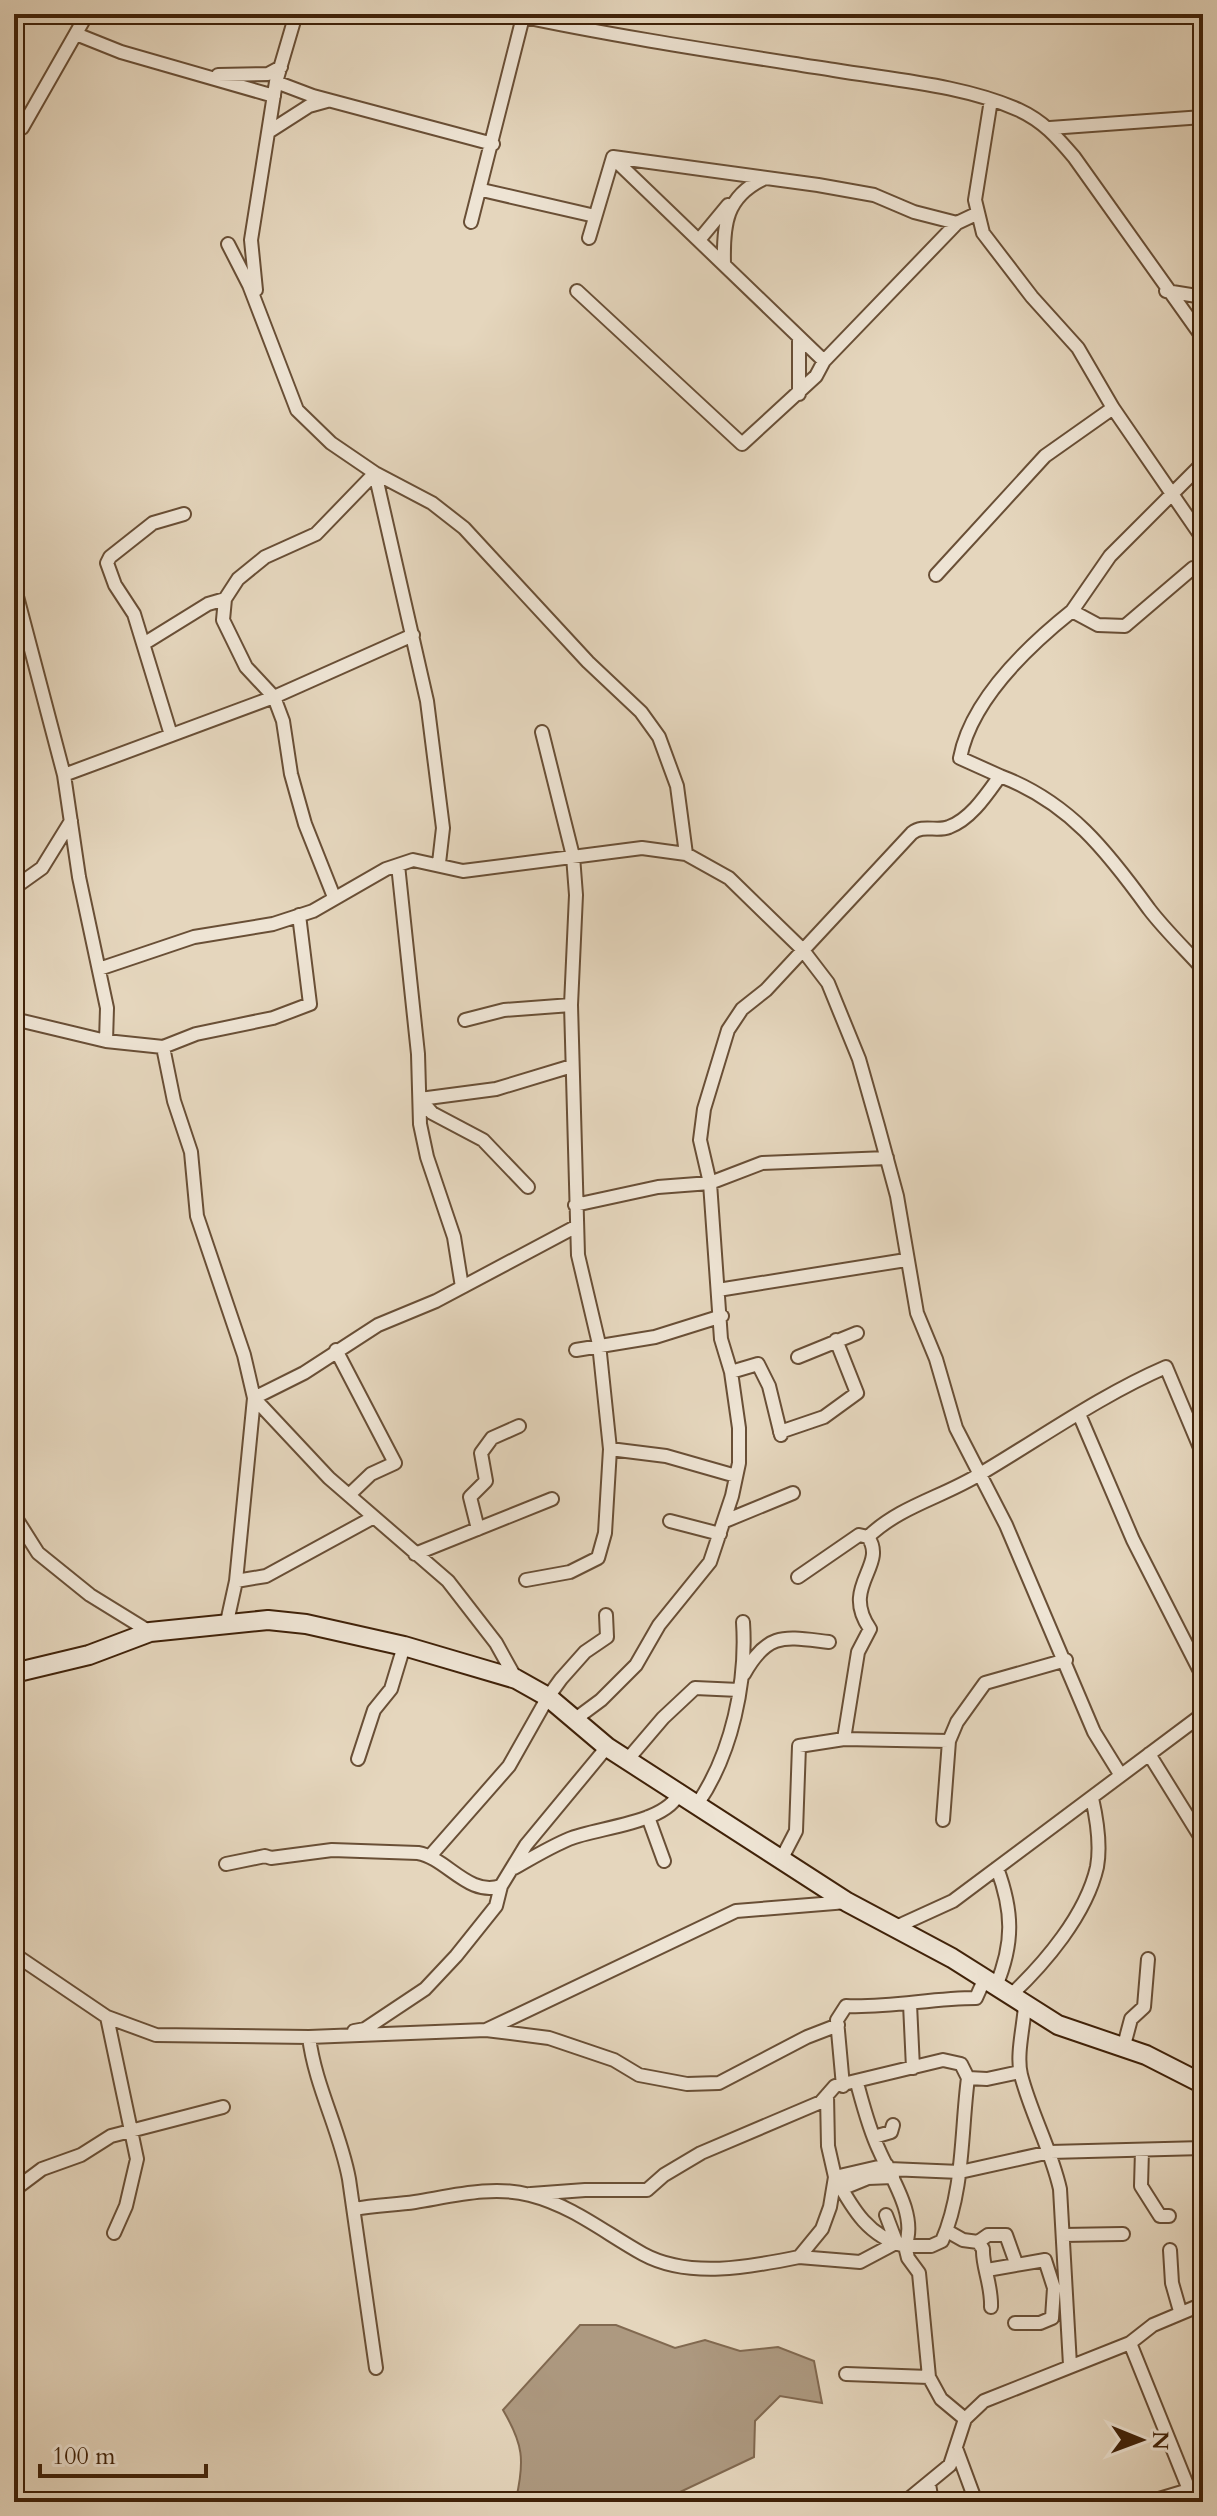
<svg xmlns="http://www.w3.org/2000/svg" width="1217" height="2516" font-family="Cardo,serif">
	<rect width="100%" height="100%" fill="#e5d6bd"/>
	<filter id="stains"><feTurbulence type="fractalNoise" baseFrequency=".0025" numOctaves="4"/><feColorMatrix values="0 0 0 0 .2 0 0 0 0 .09 0 0 0 0 .02 0 0 0 .5 -.17"/></filter>
	<radialGradient id="worn" r=".72"><stop offset=".6" stop-color="#630" stop-opacity="0"/><stop offset="1" stop-color="#630" stop-opacity=".3"/></radialGradient>
	<path fill="#ad9980" stroke="#816950" stroke-width="2" d="M580 2325H616L675 2348 705 2340 740 2351 778 2347 814 2361 822 2403 780 2396 755 2421 754 2457 659 2502H522L516 2499C525 2460 523 2444 503 2410Z"/>
	<g fill="none" stroke-linecap="round" stroke-linejoin="round">
		<defs>
			<path id="street" d="M510 14C617 37 726 53 834 70 894 80 963 85 1019 110 1043 121 1057 137 1074 157L1203 338
				M76 34 121 52 274 96
				M218 75 268 74 281 67
				M276 82 313 96 493 144
				M991 100 975 200 983 233 1032 297 1078 348 1113 408 1203 539
				M22 128 87 14
				M1050 128 1203 117
				M270 131 309 106 327 101
				M613 157 818 185 874 195 914 212 957 223
				M613 158 824 361
				M482 190 595 216
				M471 222 523 17
				M589 238 613 157
				M699 240 728 205
				M228 244 249 285 297 410 331 443 375 473 432 503 464 528 588 662 641 712 659 737 677 786 686 854
				M724 263C723 224 726 197 763 179
				M256 290 251 240 276 82 296 14
				M577 291 742 444 816 376 824 361 957 223 976 214
				M1166 291 1203 297
				M799 394V339
				M375 473 427 701 443 828 439 863
				M936 575 1045 456 1113 408
				M14 585 64 775 79 877 107 1008 106 1041
				M1072 611 1110 556 1203 463
				M145 643 208 604 225 599
				M171 735 134 614 115 585 107 563 110 557 153 523 184 514
				M64 775 274 697 413 635
				M1000 776C1069 802 1107 851 1149 909 1165 930 1185 949 1203 969
				M398 865 418 1054 420 1124 427 1157 454 1237 462 1287
				M14 888 42 868 71 821
				M334 897 305 824 291 774 283 721 274 697 246 667 223 620 225 599 238 579 265 557 316 534 375 473
				M99 969 194 937 273 924 313 911 386 869 413 860 463 871 642 848 686 854 729 878 802 949 828 983 859 1059 878 1126 897 1196 917 1313 936 1359 956 1428 1006 1525 1094 1732 1120 1774
				M14 1019 106 1041 163 1047 196 1034 273 1018 310 1004 299 915
				M465 1020 504 1010 571 1005
				M163 1047 174 1101 191 1152 197 1216 244 1355 254 1398 236 1581 227 1622
				M420 1099 496 1089 572 1066
				M420 1099 432 1113 483 1140 528 1187
				M575 1205 658 1187 710 1183 762 1163 887 1158
				M718 1290 906 1260
				M336 1350 395 1463 371 1474 349 1495
				M576 1350 655 1337 722 1316
				M798 1357 857 1333
				M731 1372 758 1364 769 1386 781 1435
				M1079 1414 1133 1540 1203 1677
				M780 1432 824 1417 857 1393 836 1340
				M610 1449 666 1456 736 1476
				M14 1515 38 1553 90 1595 150 1632
				M670 1521 720 1534
				M725 1521 793 1493
				M478 1529 470 1497 486 1481 481 1453 492 1438 519 1426
				M415 1554 552 1499
				M798 1577 859 1535 868 1537C900 1506 943 1497 980 1474 1041 1438 1101 1395 1166 1367L1203 1455
				M526 1580 570 1572 598 1558 605 1533 610 1449 599 1344 578 1255 571 1005 576 895 573 856 542 732
				M236 1581 266 1576 374 1517
				M744 1674C768 1631 785 1637 829 1642
				M516 1679 496 1643 448 1581 329 1478 254 1398 304 1373 378 1325 436 1301 577 1226
				M574 1720 601 1700 636 1665 659 1625 710 1562 732 1496 739 1463V1428L731 1372 721 1339 710 1183 700 1140 704 1109 728 1030 742 1009 766 990 912 833C923 824 937 832 949 827 971 819 987 794 1000 776L960 758C971 700 1027 647 1072 611L1098 625 1125 626 1193 568H1203
				M844 1739 858 1652 870 1629C840 1586 888 1566 868 1537
				M1149 1754 1203 1841
				M358 1759 374 1710 391 1689 404 1646
				M628 1759 663 1718 695 1688 739 1690
				M698 1803C732 1753 747 1682 743 1622
				M648 1817 664 1861
				M943 1820 949 1741 957 1722 985 1683 1066 1660
				M431 1855 509 1766 548 1697 561 1679 585 1652 607 1637 606 1615
				M782 1858 796 1831 799 1746 844 1739 949 1741
				M226 1864 265 1856 271 1858 332 1850 418 1853C447 1858 468 1897 501 1886
				M514 1868C532 1858 550 1847 569 1839 597 1827 668 1824 680 1791
				M896 1927 953 1901 1203 1714
				M14 1954 107 2017 156 2035 309 2037 486 2030 736 1911 847 1902
				M996 1986C1014 1943 1013 1911 997 1868
				M1010 1996C1045 1963 1086 1915 1097 1867 1101 1845 1097 1820 1092 1798
				M910 2004 913 2068
				M1025 2005C1024 2025 1016 2055 1021 2075 1031 2114 1051 2149 1060 2189L1070 2365
				M107 2017 137 2159 126 2206 114 2233
				M486 2030 549 2038 614 2060 639 2075 687 2084 719 2083 807 2037 838 2025
				M354 2031 365 2029 425 1989 456 1956 496 1906 501 1886 526 1845 607 1747
				M309 2037C315 2086 340 2130 349 2179L376 2368
				M1123 2049 1131 2019 1144 2007 1148 1959
				M857 2083C863 2105 869 2129 879 2150 890 2176 918 2216 905 2246H931L942 2241C964 2191 961 2131 968 2078L987 2079 1020 2072
				M843 2086 837 2020 846 2006C890 2008 932 1998 976 1998L985 1978
				M874 2137 891 2132 893 2125
				M1142 2150 1141 2186 1160 2216H1169
				M887 2165 835 2177C853 2210 869 2237 905 2246L908 2258 919 2273 929 2377 941 2399 965 2419
				M889 2169 960 2172 1050 2152 1203 2148
				M841 2189 868 2178 893 2177
				M14 2190 42 2169 81 2155 111 2136 223 2107
				M531 2194 585 2190H647L664 2175 701 2153 821 2102 835 2086 943 2060 961 2064 968 2078
				M355 2209C375 2205 395 2205 415 2202 452 2196 493 2185 530 2195 573 2206 605 2233 643 2254 689 2279 750 2267 799 2257L822 2229 830 2207 835 2177 828 2146 827 2095
				M886 2215 897 2244
				M947 2231 963 2240 978 2242 983 2249C982 2266 992 2285 991 2307
				M1063 2235 1123 2234
				M978 2242 988 2235H1006L1016 2263
				M1170 2250 1172 2283 1180 2311
				M799 2257 860 2262 892 2245
				M987 2270 1045 2260 1054 2288 1052 2318 1040 2323H1015
				M1130 2343 1194 2502
				M846 2374 929 2377
				M956 2448 976 2502
				M929 2484 932 2502
				M905 2502 950 2465 965 2419 984 2401 1130 2343 1153 2325 1203 2304
				M1149 2502 1189 2490"/>
			<path id="secondary" d="M14 1673 89 1655 150 1632 268 1620 306 1624 404 1646 516 1679 548 1697 607 1747 847 1902 952 1958 1058 2025 1146 2055 1203 2084"/>
		</defs>
		<use href="#street" stroke="#694f36" stroke-width="16"/>
		<use href="#secondary" stroke="#402209" stroke-width="22"/>
		<use href="#street" stroke="#eee4d4" stroke-width="12"/>
		<use href="#secondary" stroke="#eee4d4" stroke-width="18"/>
	</g>
	<rect width="1217" height="2516" fill="none" stroke="#e5d6bd" stroke-width="48"/>
	<rect x="16" y="16" width="1185" height="2484" fill="none" stroke="#402209" stroke-width="4"/>
	<rect x="24" y="24" width="1169" height="2468" fill="none" stroke="#402209" stroke-width="2"/>
	<g transform="translate(1141 2440) rotate(91)" stroke="#eee4d4" stroke-width="6" paint-order="stroke">
	<path d="M0-6L14 30L0 20L-14 30Z" fill="#402209"/>
	<text y="-12" font-size="22" font-weight="bold" text-anchor="middle" fill="#402209">N</text>
	</g>
	<path d="M40 2464v12h166v-12" fill="none" stroke="#402209" stroke-width="4"/>
	<text x="52" y="2464" font-size="24" fill="#402209" stroke="#eee4d4" stroke-width="6" paint-order="stroke">100 m</text>
	<rect width="100%" height="100%" filter="url(#stains)"/>
	<rect width="100%" height="100%" fill="url(#worn)"/>
</svg>
